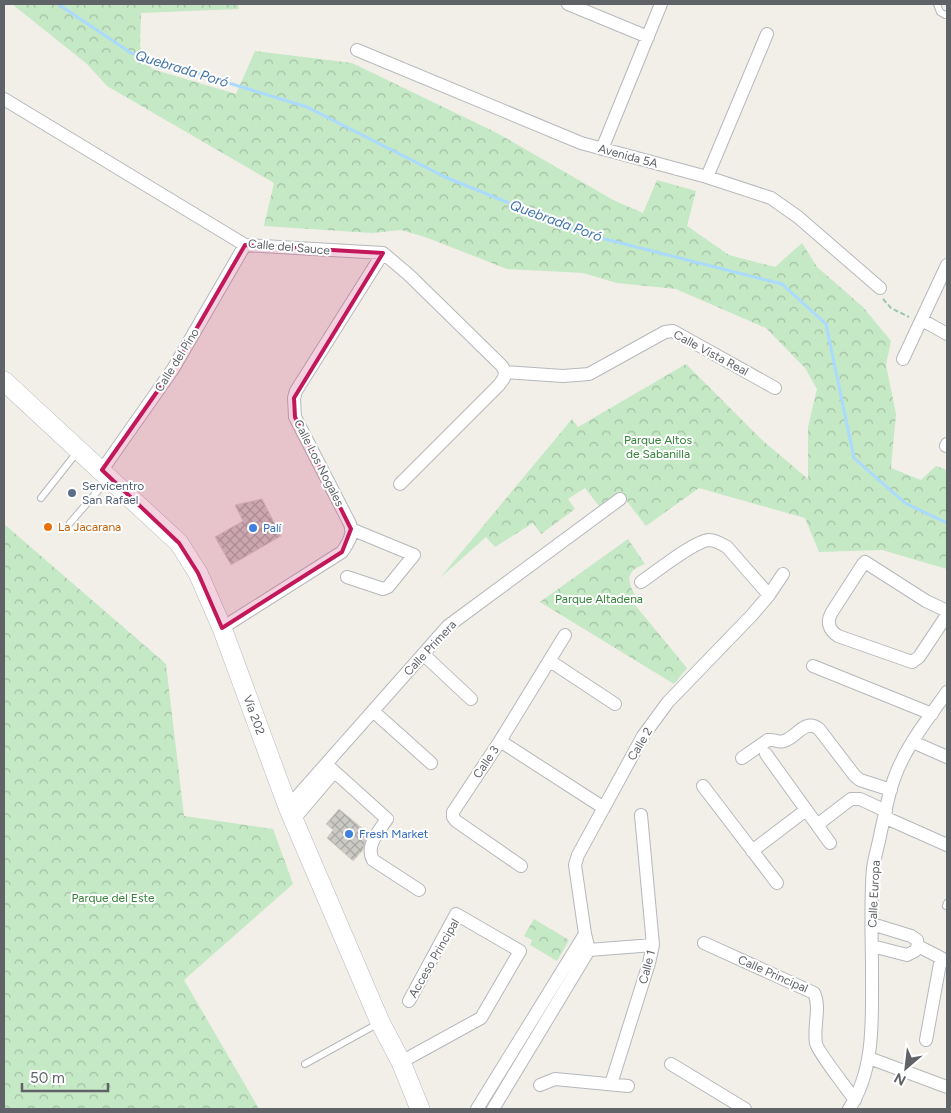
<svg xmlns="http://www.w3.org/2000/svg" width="951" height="1113" font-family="Figtree,sans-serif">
	<defs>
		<pattern id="forest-crowns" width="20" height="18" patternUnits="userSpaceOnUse" patternTransform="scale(1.25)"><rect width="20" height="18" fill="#c5e8c5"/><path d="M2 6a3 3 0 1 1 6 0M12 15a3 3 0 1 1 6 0" fill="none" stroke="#a3c0a4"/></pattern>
		<pattern id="building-cross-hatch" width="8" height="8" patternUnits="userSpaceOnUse" patternTransform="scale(1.25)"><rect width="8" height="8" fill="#cccac5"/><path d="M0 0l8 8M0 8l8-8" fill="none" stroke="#a9a8a4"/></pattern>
	</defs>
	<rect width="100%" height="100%" fill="#f1efe8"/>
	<path fill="url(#forest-crowns)" d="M12 4H238L239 9 141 13 140 46 152 69 236 94 255 51 352 63 497 133 615 201 643 213 657 180 696 191 687 226 729 255 775 267 802 243 817 267 863 307 891 341 886 365 896 414 891 468 921 480 936 466 947 470V569L882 550 819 552 805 518 699 488 646 526 619 491 599 506 585 488 568 499 575 509 541 534 533 523 495 547 486 537 440 578 572 419 578 427 686 364 762 440 808 479V427L817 389 805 368 766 328 676 289 617 283 583 273 507 269 425 237 401 230 372 233 264 226 274 183 107 86 87 64Z
		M4 524 166 664 184 816 273 829 293 884 184 980 259 1109H4Z
		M628 539 645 564C621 572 629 585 639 602L635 605 687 668 674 684 540 602Z
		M534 919 569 940 557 961 530 945 532 940 524 936Z"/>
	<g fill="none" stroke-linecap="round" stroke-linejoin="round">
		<path stroke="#aadaff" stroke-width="3" d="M58 4 131 53 307 107 445 177 585 234 782 284 826 324 854 458 905 503 947 523"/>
	</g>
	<path fill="url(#building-cross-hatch)" stroke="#d6d1c6" d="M262 499 281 536 231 565 215 537 243 521 235 505Z
		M339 809 368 833 363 850 353 861 327 838 333 830 326 824Z"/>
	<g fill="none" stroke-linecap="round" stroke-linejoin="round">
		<defs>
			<path id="lane" d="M937 4 940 12 945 15 947 14
				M41 498 78 451
				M70 523 108 479
				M946 906 947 903
				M305 1064 379 1023"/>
			<path id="street" d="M568 4 648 37
				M357 50 581 143 707 177 771 198 798 217 880 288
				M4 99 245 245 383 253 409 275 502 366 505 372
				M602 149 661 4
				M707 177 767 34
				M922 320 947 334
				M903 359 947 265
				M505 372 563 376 589 374 665 332 673 331 775 388
				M946 446 947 444
				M102 470 173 369 245 245
				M400 484 499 385 504 378 505 372
				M347 577 383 589 388 587 414 555 351 529
				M641 582C656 572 694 541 709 540 715 540 722 544 727 547L769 595
				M947 611 926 601 865 562 863 564 832 612C826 622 829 630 838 636L912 662 919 657 947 615
				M222 628 342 552C348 543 354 535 350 524L295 417 294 398 296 391 383 253
				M423 654 471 699
				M550 661 615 704
				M813 666 932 714
				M373 711 431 763
				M500 741 604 808
				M913 742 947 757
				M766 754 830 843
				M742 758 768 740C774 739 779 743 784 741 797 737 805 718 819 729L855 776 860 780 891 790
				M326 764 387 819C379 831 365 846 373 860L419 890
				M703 786 777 883
				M288 807 448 626 620 499
				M884 817 947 845
				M294 819 334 772
				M817 825 851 799H860L886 811
				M752 851 806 810
				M521 866 456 821 453 817V812L500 741 565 635
				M872 924 911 936 917 940 918 946 947 961
				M704 943 814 993C821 1008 813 1026 816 1043 817 1051 848 1090 855 1100
				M872 946 907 955 915 951 918 946
				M589 950 585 934 575 865 578 855 643 736 668 702 752 615 769 595 783 574
				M589 950 653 945
				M926 1040 941 958
				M869 1058 947 1087
				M401 1062 481 1018 520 951 456 914 409 1001
				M671 1064 745 1109
				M611 1084 649 963 653 945 641 815
				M540 1085 555 1079 628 1086
				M477 1109 585 934
				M493 1109 589 950
				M849 1109C875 1070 872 1019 872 973 872 938 870 903 873 868 875 855 879 843 881 831 885 814 888 795 894 779 905 747 928 719 947 692"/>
			<path id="secondary" d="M4 381 179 543 198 573 222 628 288 807 380 1022 401 1062 420 1109"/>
		</defs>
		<use href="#lane" stroke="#b5b8bc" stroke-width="8"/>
		<use href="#street" stroke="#b5b8bc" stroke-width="14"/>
		<use href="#secondary" stroke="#b6babf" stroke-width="20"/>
		<path stroke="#9cc7a9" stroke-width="2" stroke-dasharray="5 2.5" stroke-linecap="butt" d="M883 299 891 308 909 317"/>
		<use href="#lane" stroke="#fff" stroke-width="6"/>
		<use href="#street" stroke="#fff" stroke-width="12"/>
		<use href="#secondary" stroke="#fff" stroke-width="19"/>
	</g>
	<path fill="#c2185b" fill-opacity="0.2" stroke="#c2185b" stroke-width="4" stroke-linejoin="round" d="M245 245 383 253 294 398 295 417 351 529 342 552 222 628 198 573 179 543 102 470 173 369Z"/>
	<circle fill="#5c6f8a" stroke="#fff" stroke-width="2" cx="72" cy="493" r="5"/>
	<circle fill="#e8710a" stroke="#fff" stroke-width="2" cx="48" cy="527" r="5"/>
	<g fill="#3f7fe0" stroke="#fff" stroke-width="2">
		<circle cx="253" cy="528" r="5"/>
		<circle cx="349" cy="834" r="5"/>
	</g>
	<g text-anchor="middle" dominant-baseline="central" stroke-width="4" stroke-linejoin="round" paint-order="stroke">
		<g font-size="12" fill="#5f6368" stroke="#fff">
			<text transform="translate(628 156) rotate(15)">Avenida 5A</text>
			<text transform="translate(289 247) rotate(5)">Calle del Sauce</text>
			<text transform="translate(711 353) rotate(28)">Calle Vista Real</text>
			<text transform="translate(177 360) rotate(-58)">Calle del Pino</text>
			<text transform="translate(319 463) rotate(63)">Calle Los Nogales</text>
			<text transform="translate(430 648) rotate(-47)">Calle Primera</text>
			<text transform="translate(254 715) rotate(70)">Vía 202</text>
			<text transform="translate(640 744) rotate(-59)">Calle 2</text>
			<text transform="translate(486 762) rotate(-56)">Calle 3</text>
			<text transform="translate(874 894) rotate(-87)">Calle Europa</text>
			<text transform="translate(434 958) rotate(-60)">Acceso Principal</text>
			<text transform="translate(647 967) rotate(-75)">Calle 1</text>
			<text transform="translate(773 974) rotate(24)">Calle Principal</text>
		</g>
		<g font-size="12" fill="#348238" stroke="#fff">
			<text x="658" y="440">Parque Altos<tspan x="658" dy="14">de Sabanilla</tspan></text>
			<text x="599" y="599">Parque Altadena</text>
			<text x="113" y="898">Parque del Este</text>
		</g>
		<g font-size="12" fill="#4e5e75" stroke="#fff" text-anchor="start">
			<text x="82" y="486">Servicentro<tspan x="82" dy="14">San Rafael</tspan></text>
		</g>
		<g font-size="12" fill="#c56008" stroke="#fff" text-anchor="start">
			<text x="58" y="527">La Jacarana</text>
		</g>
		<g font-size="12" fill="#366cbe" stroke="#fff" text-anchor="start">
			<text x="263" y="528">Palí</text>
			<text x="359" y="834">Fresh Market</text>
		</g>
		<g font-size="14" font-style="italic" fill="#4174aa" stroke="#fff">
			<text transform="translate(182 69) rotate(17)">Quebrada Poró</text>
			<text transform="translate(556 221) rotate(20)">Quebrada Poró</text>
		</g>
	</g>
	<rect width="951" height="1113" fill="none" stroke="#5f6368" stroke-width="10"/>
	<g transform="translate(906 1068) rotate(208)" stroke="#ffffff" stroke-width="4" paint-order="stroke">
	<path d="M0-4L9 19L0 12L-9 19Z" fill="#5f6368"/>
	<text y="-8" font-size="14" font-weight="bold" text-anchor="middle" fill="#5f6368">N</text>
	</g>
	<path d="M22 1083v8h86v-8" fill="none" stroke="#5f6368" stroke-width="2.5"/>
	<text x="30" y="1083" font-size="15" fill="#5f6368" stroke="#ffffff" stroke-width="4" paint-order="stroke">50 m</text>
</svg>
